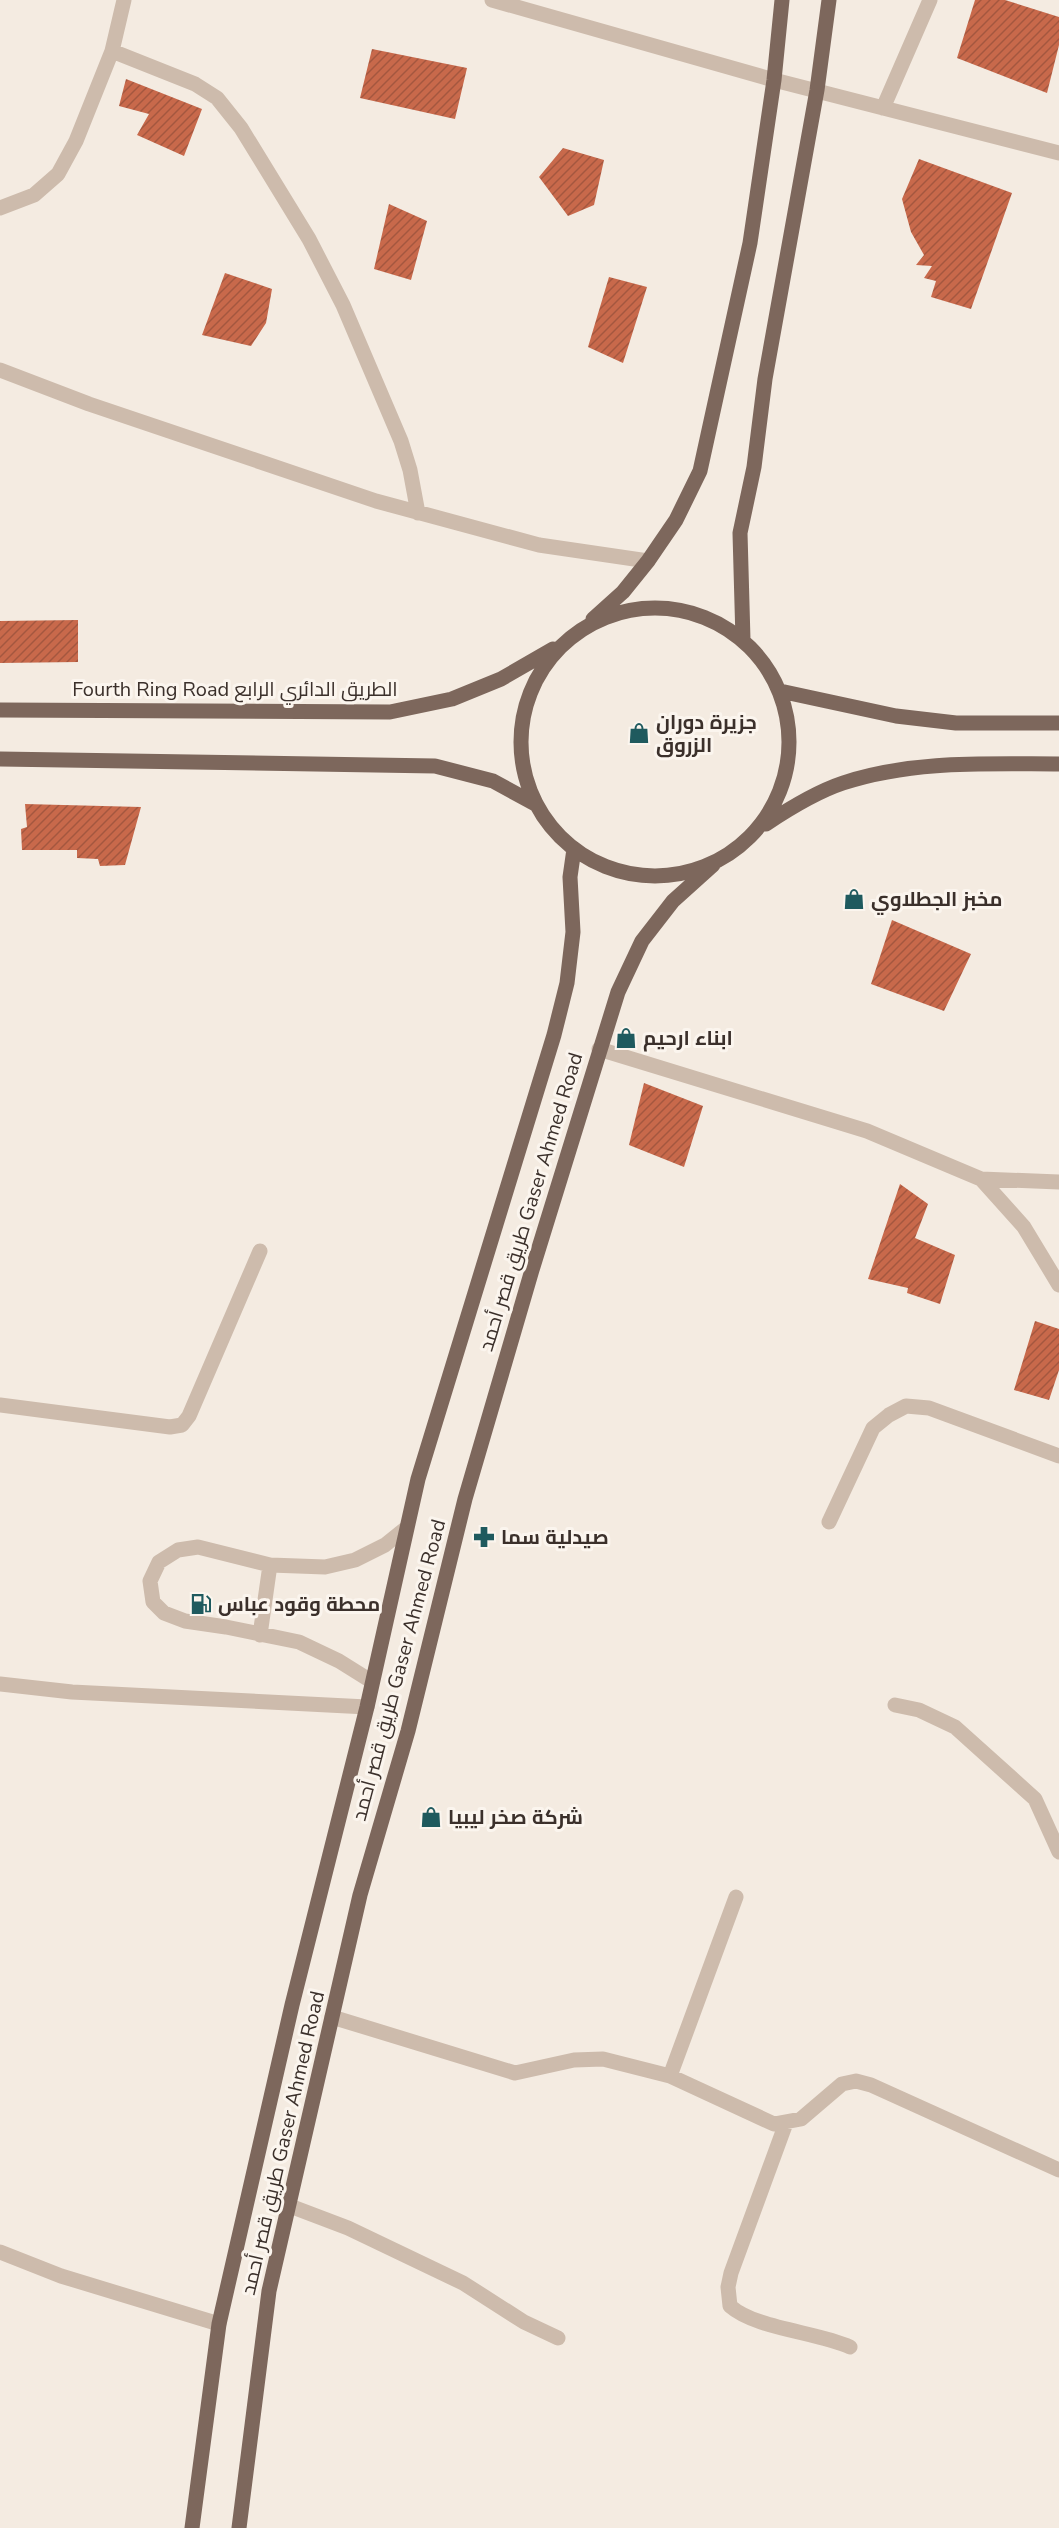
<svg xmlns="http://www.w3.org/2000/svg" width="1059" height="2528" font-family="'Nunito Sans',Cairo,sans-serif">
	<defs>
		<pattern id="building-hatch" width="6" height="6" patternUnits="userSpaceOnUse" patternTransform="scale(1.5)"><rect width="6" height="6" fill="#c8694b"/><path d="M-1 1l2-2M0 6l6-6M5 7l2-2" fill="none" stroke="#a4573f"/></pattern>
	</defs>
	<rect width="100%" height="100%" fill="#f4ebe1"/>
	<path fill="url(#building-hatch)" d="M975 0H1005L1059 17V45L1047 93 957 58Z
		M372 49 467 68 455 119 360 98Z
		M126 79 202 109 184 156 137 135 149 114 119 106Z
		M563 148 604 160 594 205 568 216 539 177Z
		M919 159 1012 193 971 309 931 297 936 281 924 278 932 266 916 265 924 255 911 232 902 199Z
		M389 204 427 221 411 280 374 269Z
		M225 273 272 289 266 323 251 346 202 335Z
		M609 277 647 287 623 363 588 347Z
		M78 620V662L0 663V621Z
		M25 804 141 807 125 865 100 866 98 859 77 858V850H22L21 829 27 827Z
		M892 920 971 954 944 1011 871 984Z
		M644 1083 703 1106 684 1167 629 1145Z
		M900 1184 928 1204 915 1238 955 1255 940 1304 907 1293 908 1288 868 1279Z
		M1035 1321 1059 1329V1370L1049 1400 1014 1390Z"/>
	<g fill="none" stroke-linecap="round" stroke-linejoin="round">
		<path stroke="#cdbbac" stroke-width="15" d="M492 0 774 80 1059 153
			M112 51 195 84 217 98 241 128 309 239 343 305 401 441 410 470 418 513
			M883 108 930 0
			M0 208 34 195 58 174 76 141 112 51 124 0
			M0 370 89 404 376 501 539 545 648 561
			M599 1049 867 1131 981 1179 1024 1227 1059 1285
			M981 1179 1059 1182
			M0 1405 170 1427 182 1425 189 1416 260 1251
			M829 1522 873 1428 889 1415 906 1406 929 1408 1059 1456
			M260 1635 270 1565
			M371 1681 339 1661 299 1642 226 1627 185 1621 164 1613 153 1602 150 1581 159 1562 178 1550 198 1547 270 1565 325 1567 355 1560 385 1545 405 1529
			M0 1684 72 1692 367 1707
			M895 1705 919 1710 955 1727 1035 1799 1059 1852
			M332 2017 515 2073 574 2060 603 2059 670 2076 774 2124 801 2119 842 2084 856 2081 871 2085 1059 2170
			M670 2076 736 1897
			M786 2123 731 2273 728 2287 730 2306C756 2329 817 2332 850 2347
			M290 2206 348 2228 463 2283 524 2322 558 2338
			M0 2252 61 2276 219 2324"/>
		<path stroke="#7d675c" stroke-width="15" d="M521 742a134 134 0 1 1 268 0a134 134 0 1 1-268 0Z
			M593 619 623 592 648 561 676 520 700 471 750 243 774 80 782 0
			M743 640 740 533 754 467 765 379 817 90 829 0
			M780 691 896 716 956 723H1059
			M0 710 390 712 452 699 501 679 553 649
			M0 759 435 766 493 781 537 805
			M766 824C790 808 816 792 843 783 913 760 987 764 1059 764
			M192 2528 219 2324 292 2005 367 1707 418 1479 554 1035 567 983 573 932 570 877 574 849
			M239 2528 269 2291 360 1895 408 1731 465 1499 532 1270 618 992 642 941 673 901 713 865"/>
	</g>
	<defs>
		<symbol id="shop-bare" viewBox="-9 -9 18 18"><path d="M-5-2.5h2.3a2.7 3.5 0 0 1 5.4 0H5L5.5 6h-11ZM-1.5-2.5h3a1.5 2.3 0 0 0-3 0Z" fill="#1f5a5e" stroke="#fbf5ee" stroke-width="2.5" paint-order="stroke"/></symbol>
		<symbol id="pharmacy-bare" viewBox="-9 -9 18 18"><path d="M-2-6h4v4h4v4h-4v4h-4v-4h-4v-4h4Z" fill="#1f5a5e" stroke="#fbf5ee" stroke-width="2.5" paint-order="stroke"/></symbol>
		<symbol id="fuel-bare" viewBox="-9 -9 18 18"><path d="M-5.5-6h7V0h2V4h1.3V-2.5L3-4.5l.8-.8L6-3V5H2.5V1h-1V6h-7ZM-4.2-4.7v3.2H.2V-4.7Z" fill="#1f5a5e" stroke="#fbf5ee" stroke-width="2.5" paint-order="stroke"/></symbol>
	</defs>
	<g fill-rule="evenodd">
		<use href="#shop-bare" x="624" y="718" width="30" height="30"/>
		<use href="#shop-bare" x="839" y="884" width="30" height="30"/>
		<use href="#shop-bare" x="611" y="1023" width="30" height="30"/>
		<use href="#pharmacy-bare" x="469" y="1522" width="30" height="30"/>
		<use href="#fuel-bare" x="186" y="1589" width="30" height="30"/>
		<use href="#shop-bare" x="416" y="1802" width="30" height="30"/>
	</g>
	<g text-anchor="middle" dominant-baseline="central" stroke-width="6" stroke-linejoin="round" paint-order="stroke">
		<g font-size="20" fill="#3b302b" stroke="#fbf5ee">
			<text x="235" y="689">Fourth Ring Road الطريق الدائري الرابع</text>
			<text transform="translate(531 1202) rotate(-73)">طريق قصر أحمد Gaser Ahmed Road</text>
			<text transform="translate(399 1670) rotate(-75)">طريق قصر أحمد Gaser Ahmed Road</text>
			<text transform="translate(283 2143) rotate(-77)">طريق قصر أحمد Gaser Ahmed Road</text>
		</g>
		<g font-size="20" font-weight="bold" fill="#3b302b" stroke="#fbf5ee" text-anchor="start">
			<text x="656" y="722">جزيرة دوران<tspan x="656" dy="23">الزروق</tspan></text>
			<text x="871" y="899">مخبز الجطلاوي</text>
			<text x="643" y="1038">ابناء ارحيم</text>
			<text x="501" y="1537">صيدلية سما</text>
			<text x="218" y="1604">محطة وقود عباس</text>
			<text x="448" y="1817">شركة صخر ليبيا</text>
		</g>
	</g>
</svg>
